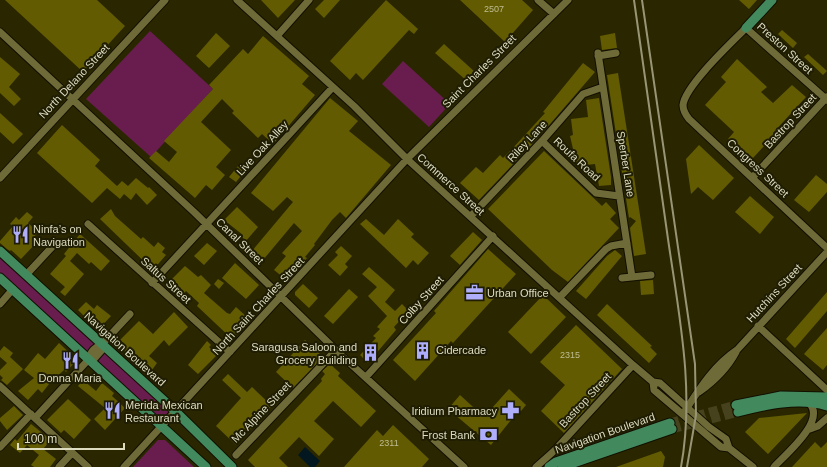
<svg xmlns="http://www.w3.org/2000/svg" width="827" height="467" font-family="Arial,sans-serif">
	<rect width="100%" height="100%" fill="#2a2700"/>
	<path fill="#691d4f" d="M150 31 213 89 151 157 86 99Z
		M403 61 450 104 429 127 382 84Z
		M0 256 170 410 161 420 0 274Z
		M158 440H165L194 467H133Z"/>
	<path fill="#02171f" d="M305 447 320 461 315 467H310L298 455Z"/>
	<path fill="#625b02" d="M5 0H97L125 26 83 72Z
		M261 0H295L278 18Z
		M324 0H340L324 18 315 9Z
		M386 0 418 29 414 34 409 30 363 80 356 73 350 80 330 61Z
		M460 0H522L533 10 505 42Z
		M739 0H757L749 9Z
		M782 30 797 43 793 48 778 34Z
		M216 33 230 46 209 68 196 56Z
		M615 33 617 48 602 50 600 36Z
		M263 36 309 76 302 84 315 95 273 144 262 134 258 138 232 113 234 111 222 99 201 122 231 150 216 167 225 175 212 190 206 185 195 198 149 158 156 151 169 162 177 152 164 141 213 89 209 85 243 49 248 54Z
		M444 44 475 72 467 81 435 53Z
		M808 54 827 71 823 75 804 57Z
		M0 57 20 74 9 87 21 99 14 106 0 93Z
		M737 59 767 87 761 92 773 103 792 85 806 97 773 133 775 134 753 158 728 139 734 132 705 105 726 82 721 77Z
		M583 63 595 72 538 138 479 200 460 183 476 167 483 173 500 155 503 158 512 149 545 113 543 112Z
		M618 73 646 254 634 256 630 228 636 221 630 217 629 218 607 75Z
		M330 98 358 121 349 131 391 165 346 218 340 212 332 220 314 244 315 245 305 257 307 258 288 281 274 270 286 256 282 253 302 231 294 223 263 260 252 251 293 202 287 197 273 211 251 193Z
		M599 98 611 177V185L599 186 595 164 577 166 570 136 573 135 571 119 588 117 586 100Z
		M0 113 23 134 13 144 0 132Z
		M62 125 100 160 95 166 117 186 122 181 128 186 136 178 148 188 149 187 157 195 147 205 136 193 131 200 124 194 120 199 107 188 92 203 37 153Z
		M699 145 734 178 713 200 698 187 691 194 686 159Z
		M544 151 602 206 606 202 616 213 610 219 619 228 568 282 552 270 488 209Z
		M238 166 245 171 236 182 229 177Z
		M816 175 827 184V192L809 212 794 200Z
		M750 196 774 217 760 234 735 212Z
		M237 207 258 227 246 241 242 237 243 235 224 220Z
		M111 209 115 216 141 239 143 237 154 247 158 242 165 248 162 252 166 255 153 270 100 219Z
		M27 212 33 217 28 223 38 232 34 237 38 241 21 259 11 250 10 251 7 249 0 243V241L13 226 10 224 16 217 19 220Z
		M366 219 384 235 398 219 414 234 411 237 429 253 418 265 413 260 406 268 360 224Z
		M473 232 482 240 460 265 450 256Z
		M80 234 110 261 101 271 91 262 89 264 77 253 70 261 84 274 65 296 60 292 65 287 50 274 66 256 64 254Z
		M207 243 217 251 204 265 194 256Z
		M341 246 352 256 345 264 348 267 340 276 328 265 338 255 335 252Z
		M488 249 516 274 453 343 451 341 415 381 393 360 436 313 434 311Z
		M615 250 622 256 586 299 576 291 607 256Z
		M235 263 259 285 246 299 222 278Z
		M185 266 198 277 201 275 211 285 204 293 227 313 230 314 236 307 250 320 232 339 197 306 199 303 186 291 183 294 181 292 180 293 168 283Z
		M369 267 395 290 385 302 395 311 402 304 411 313 406 318 404 316 394 327 396 330 368 363 360 355 376 338 373 336 380 329 377 327 387 316 368 296 377 287 362 274Z
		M218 279 224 283 219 289 214 284Z
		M653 280 654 294 641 295 640 281Z
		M303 284 318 298 309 308 295 295V292Z
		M349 289 358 297 333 324 324 316Z
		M827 292V311L795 348 786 339Z
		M543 295 566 317 531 354 508 332Z
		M86 302 94 309 97 305 111 316 98 330 78 310Z
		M607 304 652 346 650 347 657 354 649 363 597 315Z
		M174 312 188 327 169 346 164 340 149 356 157 363 152 370 137 356 134 360 121 348 124 344 120 340 139 321 153 334Z
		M576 325 622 369 564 433 541 411 565 385 540 362Z
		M827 328V365L823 370 804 354Z
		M305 340 323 357 293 388 276 372Z
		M207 341 211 345 209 347 217 355 198 374 188 365Z
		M59 343 77 360 66 372 64 370 49 384 42 393 38 389 28 400 18 391 34 378 24 370 38 353 45 359Z
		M4 346 13 353 10 357 23 369 7 385 1 380 3 378 0 375V370L7 363 0 357V351Z
		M330 364 340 373 338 376 376 411 361 427 333 401 314 421 334 439 319 456 299 437 279 458 288 467H255L248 460 322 381 321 379 325 374 322 371Z
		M228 374 247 392 252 387 272 406 236 445 216 426 241 398 222 380Z
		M83 380 96 391 102 383 114 393 112 396 125 408 105 430 94 419 105 408 78 386Z
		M509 389 526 405 521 411 519 410 491 445 448 409 460 395 484 417Z
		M68 399 91 420 74 439 64 430 61 433 47 420Z
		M14 406 23 415 7 430 0 421V418Z
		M807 413 768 454 745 432 759 418Z
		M31 424 51 440 43 449 56 459 50 467H34L31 465 39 455 27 445 20 453 10 445 15 439 17 441Z
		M393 425 429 459 422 467H344L377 430 383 436Z
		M815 442 821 448 827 442V467H792Z
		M661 451 665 457 663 467H616Z"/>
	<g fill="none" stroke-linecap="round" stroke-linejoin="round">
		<path stroke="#45421d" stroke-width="9" stroke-dasharray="9 4.5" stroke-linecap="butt" d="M670 423 736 405
			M672 429 738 412"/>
		<defs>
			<path id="minor" d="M237 0 354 106 407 159 633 365 653 382 660 383 709 427 726 439 729 448
				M538 0 554 14
				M0 32 194 212 343 357 464 467
				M277 36 309 0
				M598 53 632 277
				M598 56 616 53
				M827 100 746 28C731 43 685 86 683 105 683 110 685 114 689 119L827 248
				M542 141 596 193 619 196
				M0 178 165 0
				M752 178 827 97
				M471 216 542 141 583 94 603 87
				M88 224 230 352
				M26 275 52 247
				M622 278 651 275
				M152 283 333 87
				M560 297 606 249 611 246 627 243
				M0 304 13 289
				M758 326 827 390
				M89 359H94L102 350V344
				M366 377 493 236
				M653 382 654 390 721 447 729 448 753 467
				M0 386 88 467
				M699 392C713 382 728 367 736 352
				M683 414C698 391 713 366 737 350L827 252
				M35 418 89 359C90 352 96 346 102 344L130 314
				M810 429 818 426 827 418
				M0 447 31 414
				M236 455 336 350
				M59 467 72 453
				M124 467 407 159 568 0
				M536 467 554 451 633 365
				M774 467C786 454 827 420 809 403"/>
			<path id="major" d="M746 28 772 0
				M0 251 171 407 232 467
				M0 278 206 467
				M736 405 781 396 827 397
				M738 412C765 405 799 397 827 406
				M549 467 556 462 670 423
				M562 467 672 429"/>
		</defs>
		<use href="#minor" stroke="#120f00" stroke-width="9"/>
		<use href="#major" stroke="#120f00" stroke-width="11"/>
		<use href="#minor" stroke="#6f6b39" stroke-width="7"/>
		<use href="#major" stroke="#428a5d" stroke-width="9"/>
		<path stroke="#979575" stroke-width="2" d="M634 0C645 80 657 159 668 239 679 315 695 391 681 467
			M642 0 695 364 696 415 687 467"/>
	</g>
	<defs>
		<symbol id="restaurant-bare" viewBox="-9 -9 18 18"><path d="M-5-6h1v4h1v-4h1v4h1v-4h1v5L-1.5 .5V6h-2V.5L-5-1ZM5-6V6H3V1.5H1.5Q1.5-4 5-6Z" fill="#afaefa" stroke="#1f1d03" stroke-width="2.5" paint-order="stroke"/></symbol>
		<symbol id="office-bare" viewBox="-9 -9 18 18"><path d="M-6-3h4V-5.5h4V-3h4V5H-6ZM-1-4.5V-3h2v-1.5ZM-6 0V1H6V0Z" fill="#afaefa" stroke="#1f1d03" stroke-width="2.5" paint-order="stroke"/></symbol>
		<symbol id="building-bare" viewBox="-9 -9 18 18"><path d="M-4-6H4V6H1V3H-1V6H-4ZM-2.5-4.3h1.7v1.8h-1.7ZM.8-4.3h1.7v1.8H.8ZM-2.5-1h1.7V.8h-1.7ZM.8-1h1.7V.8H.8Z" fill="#afaefa" stroke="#1f1d03" stroke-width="2.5" paint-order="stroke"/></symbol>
		<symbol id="pharmacy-bare" viewBox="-9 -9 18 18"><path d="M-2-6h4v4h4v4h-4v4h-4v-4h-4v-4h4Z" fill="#afaefa" stroke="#1f1d03" stroke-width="2.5" paint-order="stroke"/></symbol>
		<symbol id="bank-bare" viewBox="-9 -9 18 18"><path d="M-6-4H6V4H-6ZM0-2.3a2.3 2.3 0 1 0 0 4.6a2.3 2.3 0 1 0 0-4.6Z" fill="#afaefa" stroke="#1f1d03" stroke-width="2.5" paint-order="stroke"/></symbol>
	</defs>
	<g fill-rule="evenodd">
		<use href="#restaurant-bare" x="8" y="222" width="25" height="25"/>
		<use href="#office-bare" x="462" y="280" width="25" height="25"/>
		<use href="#building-bare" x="410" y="338" width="25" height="25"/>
		<use href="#building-bare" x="358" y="340" width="25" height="25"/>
		<use href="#restaurant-bare" x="58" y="348" width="25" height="25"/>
		<use href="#restaurant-bare" x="100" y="398" width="25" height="25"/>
		<use href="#pharmacy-bare" x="498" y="398" width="25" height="25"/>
		<use href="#bank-bare" x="476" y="422" width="25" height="25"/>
	</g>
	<g text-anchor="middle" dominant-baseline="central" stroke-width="4" stroke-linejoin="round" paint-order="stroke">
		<g font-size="9" fill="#bebc91">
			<text x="494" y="9">2507</text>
			<text x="570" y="355">2315</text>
			<text x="389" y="443">2311</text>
		</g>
		<g font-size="11" fill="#dddcc1" stroke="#1f1d03">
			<text transform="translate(785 48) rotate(42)">Preston Street</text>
			<text transform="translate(479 71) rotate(-45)">Saint Charles Street</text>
			<text transform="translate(74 81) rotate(-47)">North Delano Street</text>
			<text transform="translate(790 121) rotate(-47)">Bastrop Street</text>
			<text transform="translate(527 141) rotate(-47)">Riley Lane</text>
			<text transform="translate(262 148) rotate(-47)">Live Oak Alley</text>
			<text transform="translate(577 159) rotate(43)">Roufa Road</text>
			<text transform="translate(626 164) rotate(81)">Sperber Lane</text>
			<text transform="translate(758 168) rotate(43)">Congress Street</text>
			<text transform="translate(451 184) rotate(42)">Commerce Street</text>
			<text transform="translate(240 241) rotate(44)">Canal Street</text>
			<text transform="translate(166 280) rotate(42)">Saltus Street</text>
			<text transform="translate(774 293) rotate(-47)">Hutchins Street</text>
			<text transform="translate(421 300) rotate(-48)">Colby Street</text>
			<text transform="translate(258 306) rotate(-47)">North Saint Charles Street</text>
			<text transform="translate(125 349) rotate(42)">Navigation Boulevard</text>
			<text transform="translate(585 400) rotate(-47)">Bastrop Street</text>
			<text transform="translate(261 412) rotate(-46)">Mc Alpine Street</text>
			<text transform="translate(605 433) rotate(-19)">Navigation Boulevard</text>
		</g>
		<g font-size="11" fill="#dddcc1" stroke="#1f1d03" text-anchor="start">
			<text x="33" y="229">Ninfa’s on<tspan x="33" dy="13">Navigation</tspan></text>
			<text x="487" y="293">Urban Office</text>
			<text x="357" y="347" text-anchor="end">Saragusa Saloon and<tspan x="357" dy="13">Grocery Building</tspan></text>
			<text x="436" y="350">Cidercade</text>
			<text x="70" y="378" text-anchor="middle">Donna Maria</text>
			<text x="125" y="405">Merida Mexican<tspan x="125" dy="13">Restaurant</tspan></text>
			<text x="497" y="411" text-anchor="end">Iridium Pharmacy</text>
			<text x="475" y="435" text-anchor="end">Frost Bank</text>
		</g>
	</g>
	<path d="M18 443v6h106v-6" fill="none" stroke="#dddcc1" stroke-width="2"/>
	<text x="24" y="443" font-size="12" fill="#dddcc1" stroke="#1f1d03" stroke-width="3" paint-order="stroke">100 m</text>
</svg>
